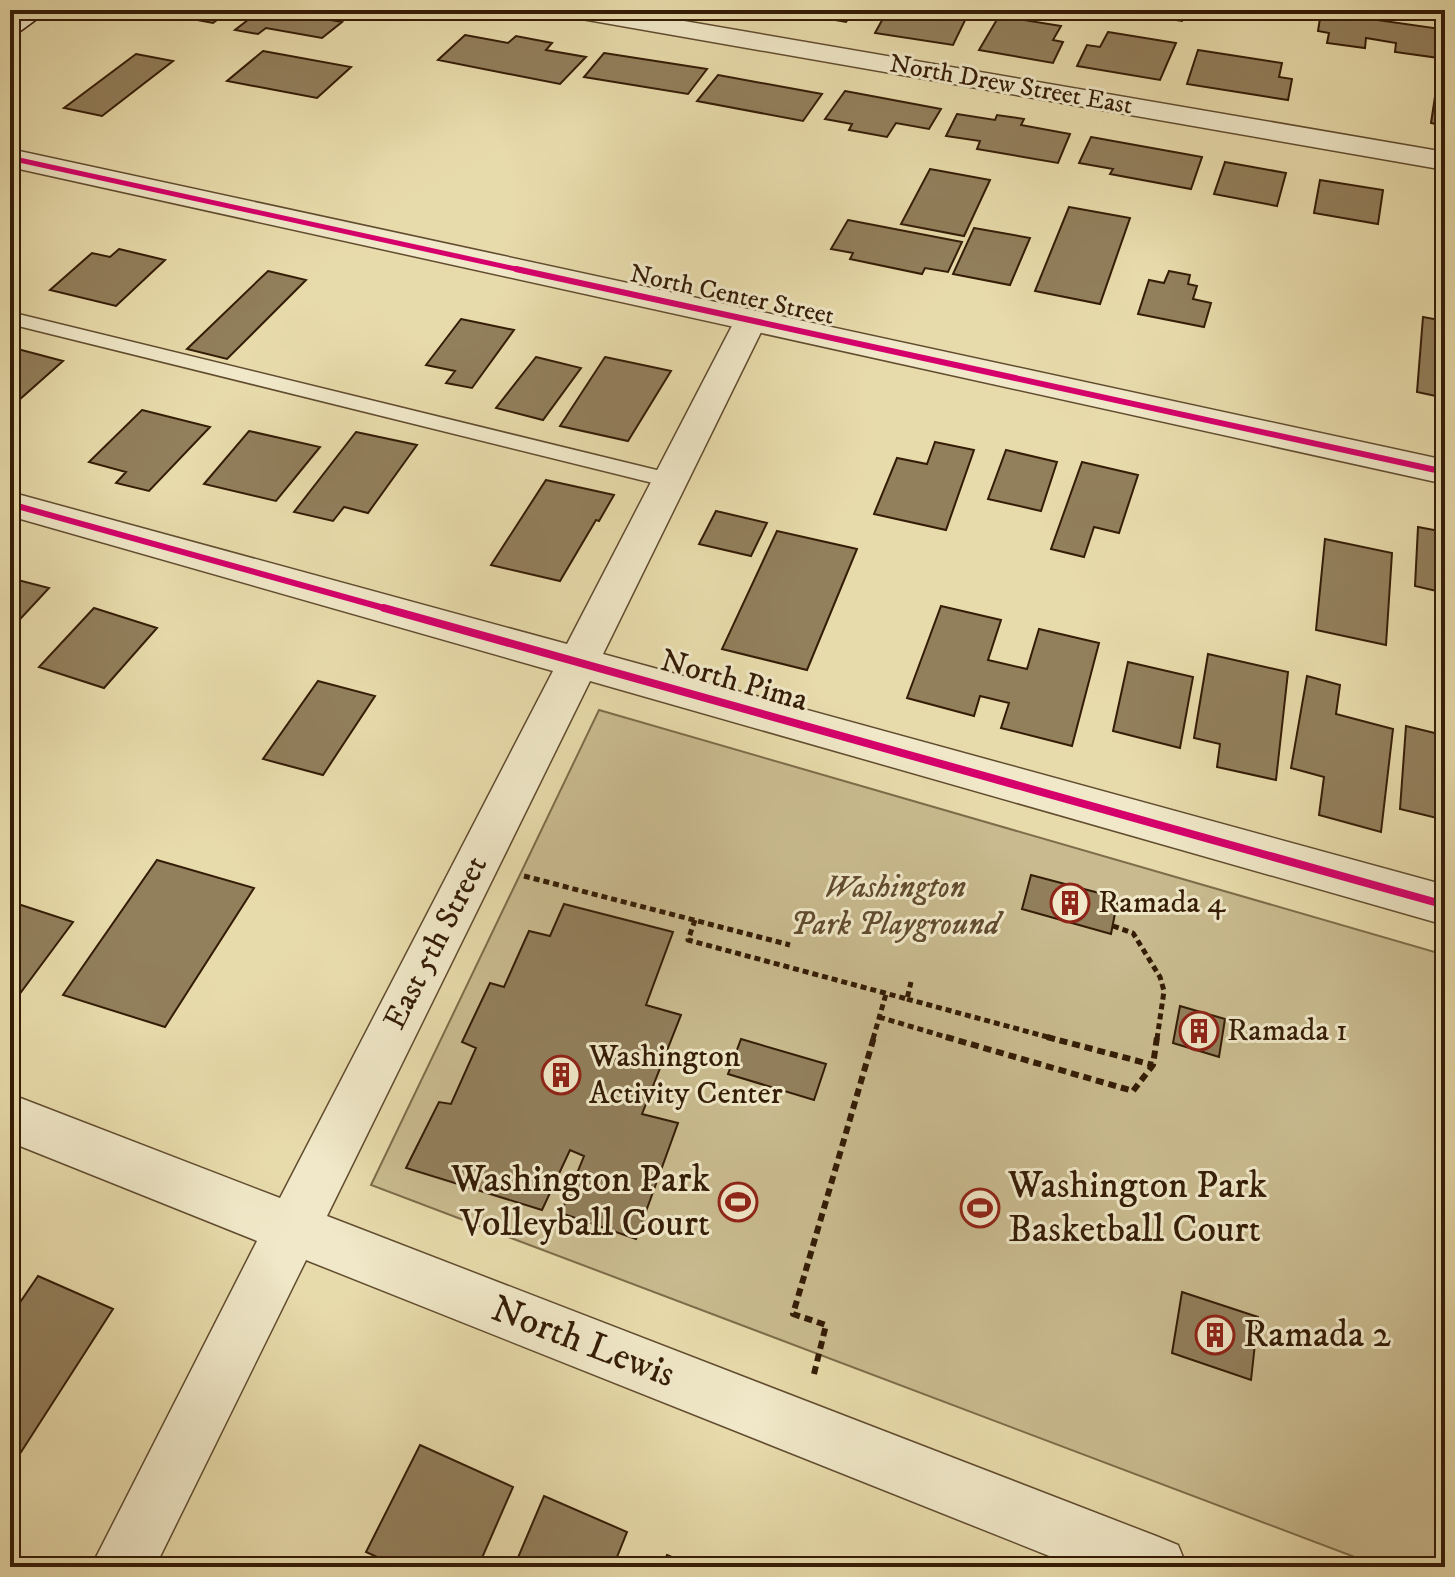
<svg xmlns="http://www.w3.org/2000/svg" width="1455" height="1577" font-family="'IM FELL DW Pica',serif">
	<rect width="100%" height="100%" fill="#e8dbab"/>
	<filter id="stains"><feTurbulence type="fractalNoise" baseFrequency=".0025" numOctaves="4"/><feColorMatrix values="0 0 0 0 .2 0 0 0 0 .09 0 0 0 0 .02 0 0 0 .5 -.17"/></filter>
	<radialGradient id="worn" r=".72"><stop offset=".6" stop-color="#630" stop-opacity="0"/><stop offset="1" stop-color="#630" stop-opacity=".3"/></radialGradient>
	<path fill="#c9bb8f" stroke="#7e6c4a" stroke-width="2" d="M599 710 1445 955V1567H1381L371 1185Z"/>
	<path fill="#927f5c" stroke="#341c06" stroke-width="2" d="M144 10H230L213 23Z
		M261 10H275L342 22 322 38 266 28 258 34 235 30Z
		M779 10H855L846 22Z
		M901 10H970L953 45 875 33 886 13 898 15Z
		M1107 10H1193L1185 11 1182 21Z
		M1321 12 1441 29 1439 58 1395 52 1396 43 1366 38 1365 48 1327 43 1329 33 1318 31Z
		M999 16 1061 26 1053 40 1063 42 1053 63 979 50Z
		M1108 32 1176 43 1160 80 1077 66 1087 45 1100 47Z
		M465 35 508 43 516 36 552 43 546 50 586 57 560 84 438 60Z
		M1198 50 1282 63 1279 77 1292 79 1288 100 1187 84Z
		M263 51 351 67 317 98 227 81Z
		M604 53 707 69 688 94 584 77Z
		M136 54 173 61 102 116 64 108Z
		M718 75 822 94 803 121 697 101Z
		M1436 90 1445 91V126L1431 123Z
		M845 91 941 109 929 129 896 123 887 137 849 130 852 124 825 119Z
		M957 114 995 120 997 115 1024 119 1021 125 1070 134 1058 163 977 149 980 141 946 136Z
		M1091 137 1202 157 1191 189 1110 174 1113 169 1079 163Z
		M1225 162 1286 173 1277 206 1214 194Z
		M930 169 990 180 964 236 901 224Z
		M1320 180 1383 190 1378 224 1314 213Z
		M1069 207 1130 218 1100 304 1035 291Z
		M848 220 962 242 948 272 925 268 922 274 850 259 853 253 831 249Z
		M974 228 1030 238 1010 285 953 274Z
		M119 249 165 260 116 306 50 290 92 253 110 257Z
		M268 271 306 280 227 359 187 349Z
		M1169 271 1190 275 1188 284 1197 286 1193 299 1211 303 1204 327 1138 314 1149 280 1164 283Z
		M1423 317 1445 321V398L1417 392Z
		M461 319 514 330 472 388 446 383 455 371 426 365Z
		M10 347 63 361 10 408Z
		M536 357 581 368 543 420 496 408Z
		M605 357 671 371 628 441 560 426Z
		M142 410 210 427 149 491 116 483 126 472 89 462Z
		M249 431 320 447 276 501 204 484Z
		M356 432 417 445 368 513 344 507 333 521 294 512Z
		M935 442 974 450 946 530 874 514 897 458 927 464Z
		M1006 450 1057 462 1041 511 988 499Z
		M1082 462 1138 475 1119 533 1094 527 1084 557 1051 549Z
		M546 480 614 495 599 521 596 520 560 581 491 565Z
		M716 511 767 523 751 556 699 544Z
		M1418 527 1445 532V593L1415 586Z
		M777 531 857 549 807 670 722 649Z
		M1325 539 1392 553 1386 645 1316 630Z
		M10 578 49 588 10 630Z
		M941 606 1001 620 988 660 1027 669 1039 629 1099 643 1072 746 1001 728 1009 703 980 696 974 716 907 698Z
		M94 608 157 628 104 688 39 667Z
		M1208 654 1288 672 1276 780 1217 767 1220 744 1194 738Z
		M1128 662 1193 677 1180 748 1113 731Z
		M1307 676 1340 685 1336 714 1393 729 1381 832 1319 815 1324 777 1291 768Z
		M318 681 375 696 323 775 263 759Z
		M1406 726 1443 735 1445 820 1400 809Z
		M157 860 254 888 165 1027 63 995Z
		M1031 875 1118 898 1111 934 1022 909Z
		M15 903 73 922 10 1007V909Z
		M564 904 673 932 646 1005 681 1015 642 1114 678 1123 636 1239 561 1213 584 1156 570 1150 542 1210 406 1168 439 1102 451 1104 476 1048 462 1042 490 983 504 987 529 931 550 936Z
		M1180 1006 1225 1019 1219 1057 1173 1043Z
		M741 1039 826 1064 814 1100 728 1074Z
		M38 1276 113 1309 14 1463 10 1461V1317Z
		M1182 1292 1258 1317 1251 1380 1172 1353Z
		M420 1445 513 1487 478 1567H399L366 1552Z
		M544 1496 627 1532 613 1567H514Z
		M667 1555 695 1567H662Z"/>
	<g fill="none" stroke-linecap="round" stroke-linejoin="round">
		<defs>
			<path id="service" d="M10 312 669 473 677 475 680 480 677 485 669 487 10 324Z"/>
			<path id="minor" d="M563 10H620L1445 152V170L576 18 567 15Z
				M751 310 763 313 767 320 603 654 1445 885V925L590 681 327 1216 1156 1536 1178 1545 1187 1567H1077L306 1260 155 1567H91L257 1241 10 1142V1094L280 1198 553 671 10 516V492L567 644 735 320 739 313Z"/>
			<path id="tertiary" d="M10 149 1445 460V484L10 167Z"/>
			<path id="secondary" d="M19 10H49L19 32 10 35V16Z"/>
		</defs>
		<use href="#service" stroke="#614c2f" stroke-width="3"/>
		<use href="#minor" stroke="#614c2f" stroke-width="3"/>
		<use href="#tertiary" stroke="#614c2f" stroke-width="3"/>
		<use href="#secondary" stroke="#341c06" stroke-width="3"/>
		<path stroke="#341c06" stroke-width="5" stroke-dasharray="6 4" stroke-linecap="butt" d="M524 876 790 945
			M695 920 688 940 907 999 911 982
			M1113 926 1133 933 1160 977 1164 991 1157 1039
			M907 999 1055 1039
			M879 1017 953 1039
			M873 1039 886 994"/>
		<path stroke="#341c06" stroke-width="6" stroke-dasharray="8 5" stroke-linecap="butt" d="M946 1037 1133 1091 1153 1065 1157 1037
			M1047 1037 1153 1065
			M814 1374 826 1325 793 1314 874 1037"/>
		<use href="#service" fill="#f0e8c8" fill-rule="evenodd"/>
		<use href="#minor" fill="#f0e8c8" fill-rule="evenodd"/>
		<use href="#tertiary" fill="#f0e8c8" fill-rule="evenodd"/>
		<use href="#secondary" fill="#f0e8c8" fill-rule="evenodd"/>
		<defs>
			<path id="cycleway-far2" d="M10 158 525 271"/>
			<path id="cycleway-far1" d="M516 269 1445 472
				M10 504 391 610"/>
			<path id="cycleway" d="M384 608 1445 905"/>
		</defs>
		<use href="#cycleway-far2" stroke="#f0e8c8" stroke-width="8"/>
		<use href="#cycleway-far1" stroke="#f0e8c8" stroke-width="10"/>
		<use href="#cycleway" stroke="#f0e8c8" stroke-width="13"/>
		<use href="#cycleway-far2" stroke="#d6006c" stroke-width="5"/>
		<use href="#cycleway-far1" stroke="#d6006c" stroke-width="6"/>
		<use href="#cycleway" stroke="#d6006c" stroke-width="8"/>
	</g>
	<defs>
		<symbol id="building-ring" viewBox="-11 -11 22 22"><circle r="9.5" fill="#f0e8c8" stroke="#8f2418" stroke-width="1.5"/><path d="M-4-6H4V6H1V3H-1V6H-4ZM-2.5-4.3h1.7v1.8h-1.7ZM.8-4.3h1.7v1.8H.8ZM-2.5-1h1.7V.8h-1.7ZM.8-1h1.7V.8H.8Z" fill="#8f2418"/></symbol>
		<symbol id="stadium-ring" viewBox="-11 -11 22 22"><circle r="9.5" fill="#f0e8c8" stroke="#8f2418" stroke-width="1.5"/><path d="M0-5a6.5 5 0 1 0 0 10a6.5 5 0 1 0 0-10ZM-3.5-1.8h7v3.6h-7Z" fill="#8f2418"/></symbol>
	</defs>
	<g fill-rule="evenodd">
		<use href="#building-ring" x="1048" y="881" width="44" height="44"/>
		<use href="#building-ring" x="1177" y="1009" width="44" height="44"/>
		<use href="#building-ring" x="539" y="1053" width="44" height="44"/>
		<use href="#stadium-ring" x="716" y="1180" width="44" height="44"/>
		<use href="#stadium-ring" x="958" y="1186" width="44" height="44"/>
		<use href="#building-ring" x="1193" y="1313" width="44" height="44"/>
	</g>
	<g text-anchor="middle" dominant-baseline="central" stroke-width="6" stroke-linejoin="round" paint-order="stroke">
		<g font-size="26" fill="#341c06" stroke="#f0e8c8">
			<text transform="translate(1011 85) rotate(10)">North Drew Street East</text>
			<text transform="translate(732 295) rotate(12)">North Center Street</text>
		</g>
		<g font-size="32" fill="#341c06" stroke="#f0e8c8">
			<text transform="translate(734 681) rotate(16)">North Pima</text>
			<text transform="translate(436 943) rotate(-63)">East 5th Street</text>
		</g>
		<g font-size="32" font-style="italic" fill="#614c2f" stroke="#f0e8c8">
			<text x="895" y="888">Washington<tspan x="895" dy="37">Park Playground</tspan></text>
		</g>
		<g font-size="32" fill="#341c06" stroke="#f0e8c8" text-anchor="start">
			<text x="1098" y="903">Ramada 4</text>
			<text x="1227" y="1031">Ramada 1</text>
			<text x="589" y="1057">Washington<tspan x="589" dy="37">Activity Center</tspan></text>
		</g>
		<g font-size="38" fill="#341c06" stroke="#f0e8c8" text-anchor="start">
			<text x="710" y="1180" text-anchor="end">Washington Park<tspan x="710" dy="44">Volleyball Court</tspan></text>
			<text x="1008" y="1186">Washington Park<tspan x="1008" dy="44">Basketball Court</tspan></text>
			<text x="1243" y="1335">Ramada 2</text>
		</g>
		<g font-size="38" fill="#341c06" stroke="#f0e8c8">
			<text transform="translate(583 1342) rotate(21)">North Lewis</text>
		</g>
	</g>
	<rect width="1455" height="1577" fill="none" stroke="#e8dbab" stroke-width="40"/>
	<rect x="12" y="12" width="1431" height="1553" fill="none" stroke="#341c06" stroke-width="4"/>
	<rect x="20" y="20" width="1415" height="1537" fill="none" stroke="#341c06" stroke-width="2"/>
	<rect width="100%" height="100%" filter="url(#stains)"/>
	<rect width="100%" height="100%" fill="url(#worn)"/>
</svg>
